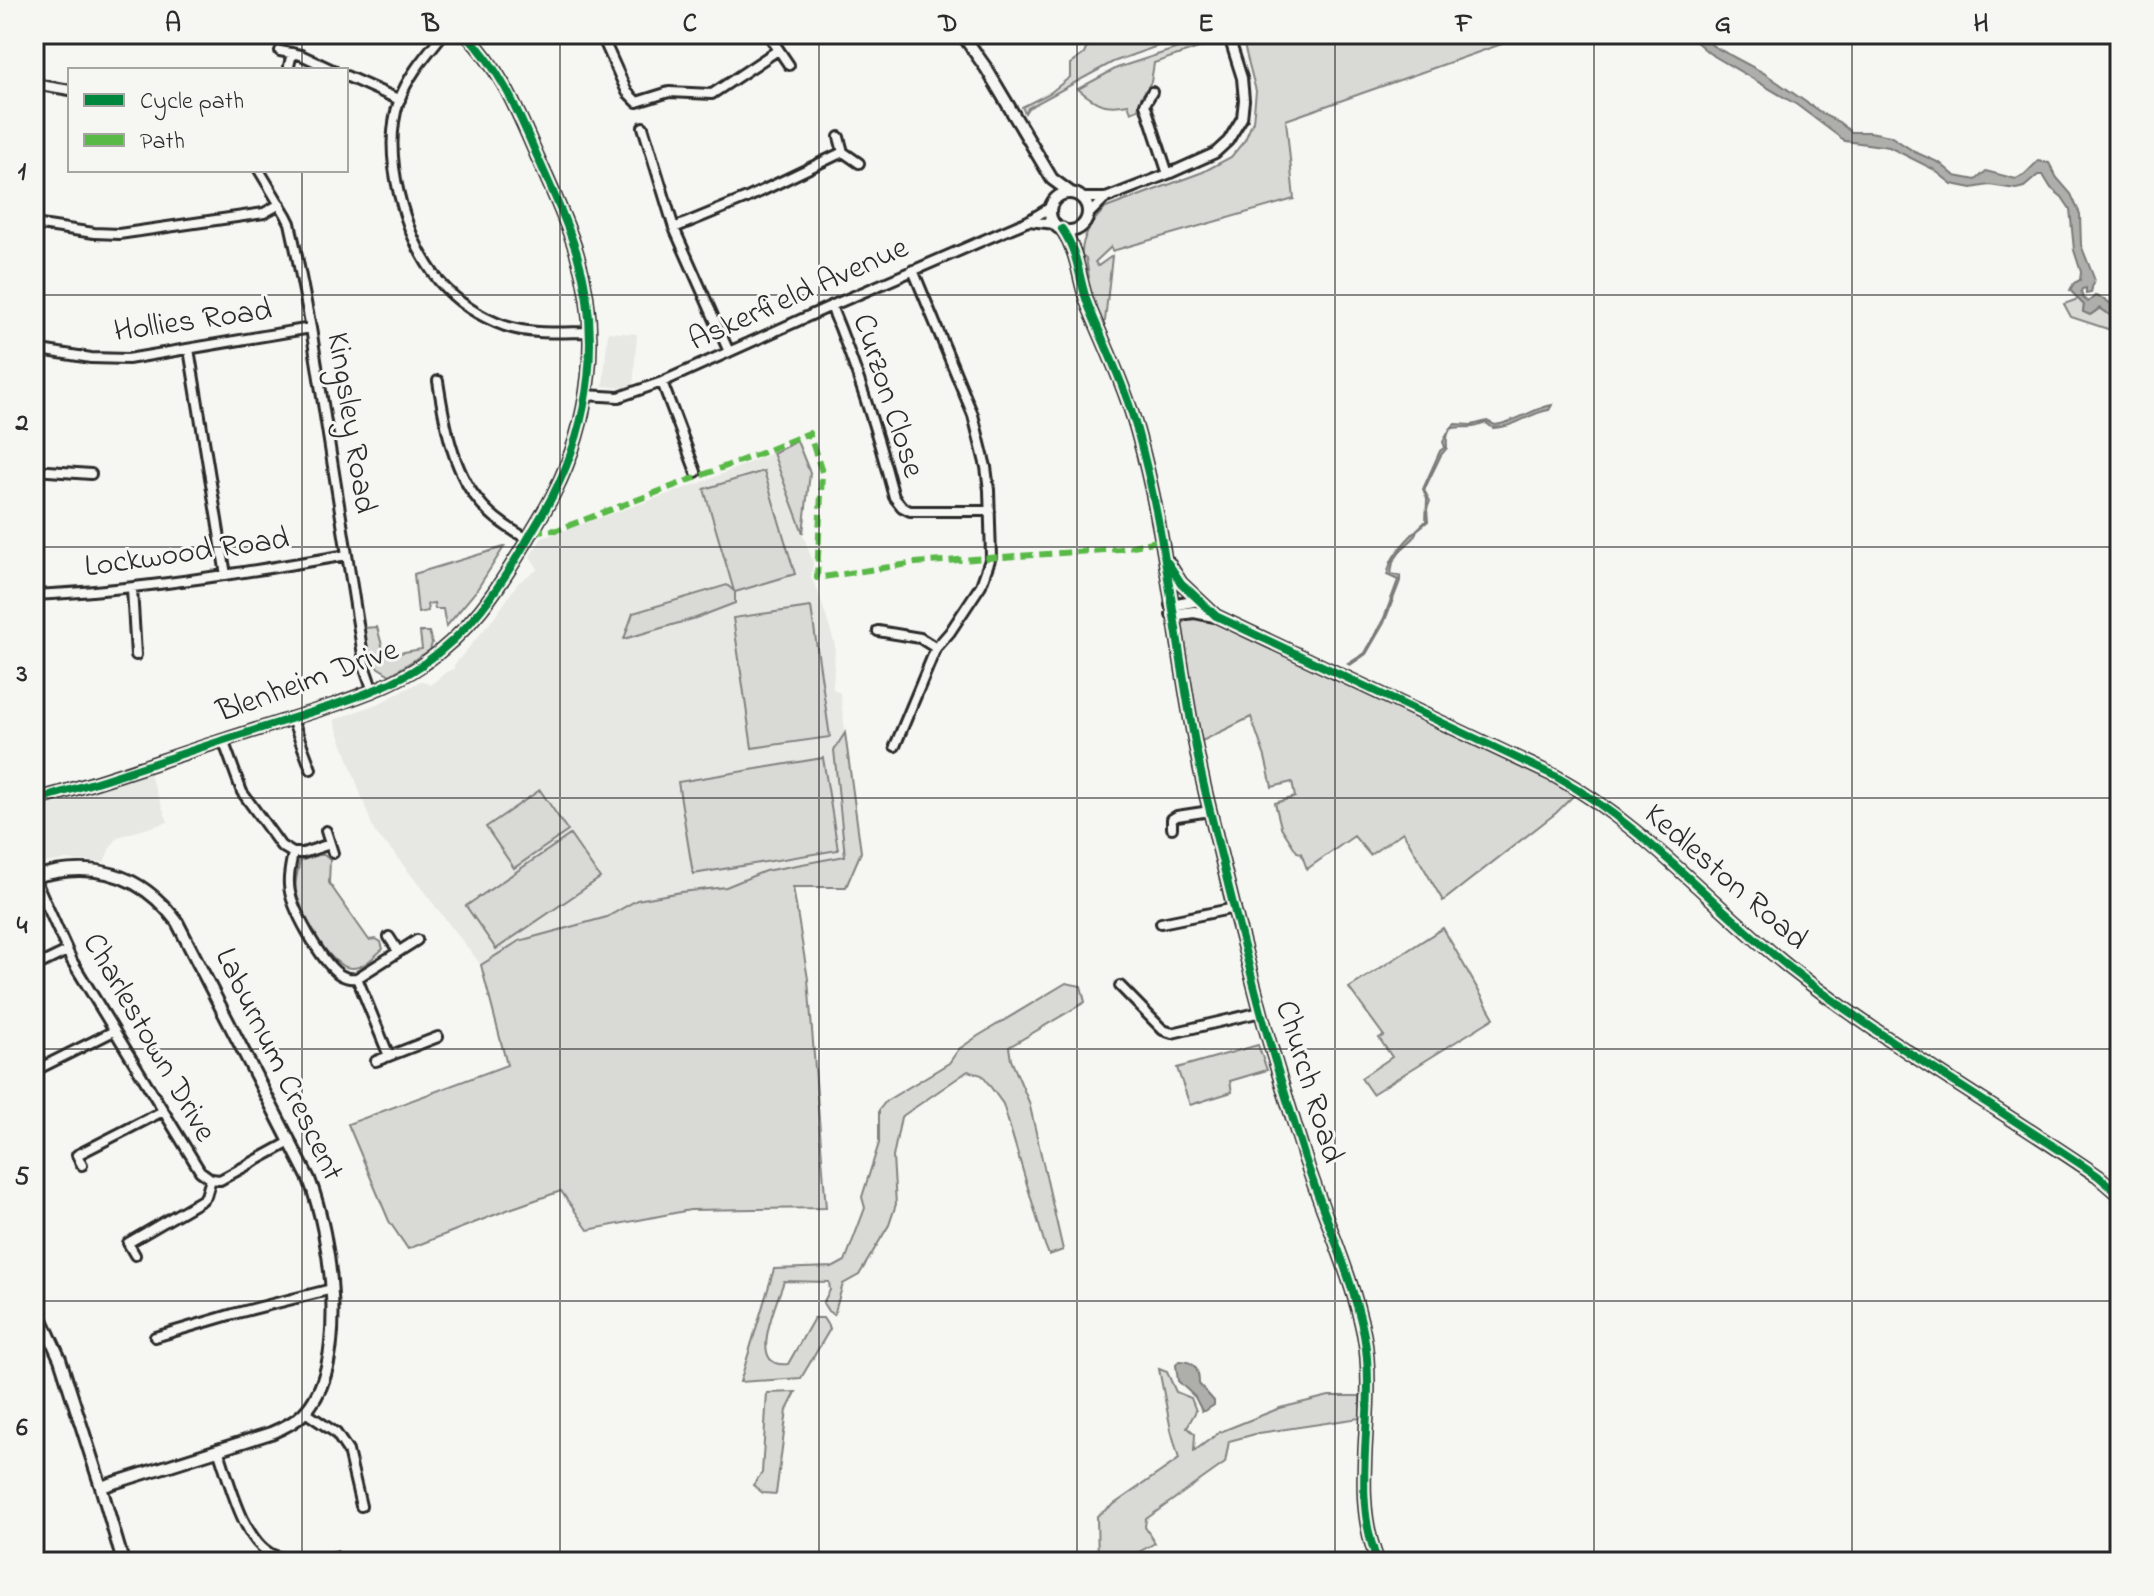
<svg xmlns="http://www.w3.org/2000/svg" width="2154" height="1596" font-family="'Indie Flower',sans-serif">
	<rect width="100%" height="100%" fill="#f6f6f2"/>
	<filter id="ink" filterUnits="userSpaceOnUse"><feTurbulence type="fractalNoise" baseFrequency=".0125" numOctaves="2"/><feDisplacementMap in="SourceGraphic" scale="16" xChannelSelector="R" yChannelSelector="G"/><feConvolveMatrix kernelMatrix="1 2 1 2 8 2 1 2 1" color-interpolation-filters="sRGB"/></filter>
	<g filter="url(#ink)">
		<path fill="#e7e7e3" d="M608 332 637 334 633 389 603 386Z
			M773 453 813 562 811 578 818 591 835 645 833 689 840 693 861 852 846 887H726L681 892 637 900 607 917 519 941 481 965 394 853 374 831 334 720 382 702 421 681 431 685 446 672 454 669V665L495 617 518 583 538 569 530 556 542 538 700 483Z
			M148 770 168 822 118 837 110 848 104 862 64 860 34 865V807L50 804Z"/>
		<path fill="#d9d9d5" stroke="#828280" stroke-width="2" d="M1092 34H1191L1113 62 1028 108 1025 113 1022 107 1050 93 1070 77V64L1084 54Z
			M1221 34 1222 40 1154 63 1151 82 1141 98 1138 109 1131 112 1128 104C1105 109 1096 104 1078 89L1117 68Z
			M1241 34H1530L1286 120 1294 199 1112 251 1111 247 1095 262 1098 266 1112 256 1105 321 1100 324 1086 283 1089 277 1086 258 1082 255C1081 238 1093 219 1106 208L1203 172 1231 157 1245 140 1253 121 1256 91Z
			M2078 299 2084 305 2083 311 2092 314 2100 308 2120 322V333L2071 317 2064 304Z
			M797 441 810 473 803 533 773 453Z
			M764 471 795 574 735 592V603L696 618 624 639 633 613 727 585 734 591 704 489Z
			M504 547 476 591 446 627 443 609H435L434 603 427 604 428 611 418 613 414 574Z
			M811 607 830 737 752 748 733 618Z
			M1191 616 1212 619 1577 792 1556 813 1443 901 1403 832 1370 855 1354 836 1307 869 1301 853 1297 852 1281 827 1275 803 1295 797 1292 782 1272 787 1265 757 1251 717 1200 742 1181 638C1181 627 1181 621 1191 616Z
			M377 627 383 649 391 648 392 654 422 649 420 632H429L432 643 430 650 390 675 369 662 364 628Z
			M845 733 861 852 846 887H793L808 979 826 1208 690 1210 588 1230 561 1191 507 1210 408 1249 389 1221 348 1124 507 1065 481 965 519 941 607 917 637 900 681 892 726 887 765 871 845 856 834 750Z
			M823 758 838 850 693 874 678 782Z
			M540 790 568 831 514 868 486 827Z
			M570 835 600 878 496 949 466 906Z
			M319 855H324L330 860 329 883 369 940 376 939 381 942 383 949C374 956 365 968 352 968 330 969 299 912 296 892 294 882 298 871 300 861Z
			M1443 928 1494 1018 1372 1094 1361 1078 1392 1057 1379 1038 1384 1036 1349 988Z
			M1066 983 1081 986 1085 1002 1009 1047 1011 1060 1029 1102 1063 1250 1049 1255 1045 1245 1003 1104 982 1075 968 1071 901 1117 893 1157 896 1204 889 1225 859 1275 843 1284 834 1315 828 1311 823 1303 830 1290 829 1282 784 1281C778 1300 745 1370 788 1364L814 1318H823L830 1329 801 1378 740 1382 774 1269 834 1267 845 1261 865 1208 862 1197 879 1143V1110L886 1101 949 1063 959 1049 978 1036Z
			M1258 1045 1267 1070 1230 1081 1232 1092 1190 1105 1177 1068Z
			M1159 1369 1167 1372 1176 1392 1191 1398 1196 1411 1187 1427 1195 1434 1194 1451 1220 1432 1280 1408 1329 1396H1360V1418L1259 1433 1229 1441 1225 1463 1146 1519 1145 1527 1155 1543 1121 1562H1098L1097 1516 1179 1459 1171 1430Z
			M796 1392 787 1410 776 1494 763 1493 753 1485 762 1473 767 1393Z"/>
		<path fill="#aeaeab" stroke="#7a7a78" stroke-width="2" d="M1687 34H1700L1713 46 1764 73 1826 116 1839 122 1851 132H1870L1890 136 1915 152 1940 163 1955 176 1976 180 1986 171 2016 179 2024 175 2038 161 2049 163 2057 178 2071 194 2080 214 2081 245 2094 278 2091 293 2086 294V288L2082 289 2081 292 2083 298 2088 302 2095 296 2104 299 2120 310V322L2100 308 2090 315 2083 312 2084 305 2070 290 2074 283 2080 280 2081 272 2074 250 2070 209 2062 197 2051 188 2043 175H2038L2024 187 2016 189 1989 185 1972 188 1952 184 1933 169 1889 147 1845 141 1797 105 1709 53Z
			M1552 405 1549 410C1529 413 1514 428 1493 428L1486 423C1482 424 1478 427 1473 427 1457 429 1445 421 1447 448L1441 455 1424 490 1430 501 1427 509 1428 521 1417 530 1414 538 1402 549 1393 562 1391 574 1400 576V581L1384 623 1366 654 1350 665 1348 664 1365 653 1384 618 1398 580 1387 575C1389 570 1389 566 1391 562 1396 550 1417 529 1426 521L1427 499 1423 489 1440 451 1445 447 1443 442 1450 429 1455 424 1472 425 1487 421 1495 425C1516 422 1532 409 1552 405Z
			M1179 1361C1195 1361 1199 1369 1199 1384L1214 1401V1405L1205 1411H1202L1195 1397 1178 1381 1176 1365Z"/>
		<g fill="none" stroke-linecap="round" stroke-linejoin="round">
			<defs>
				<path id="minor" d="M443 34C427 54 408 75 399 101 381 155 404 237 439 281 456 301 480 317 505 326 532 335 562 332 590 332
					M601 34 627 92 637 102 669 92 712 94 778 50
					M768 34 789 65
					M989 34 990 35
					M280 51 301 55 333 70
					M289 66 292 53
					M346 76 400 100
					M34 84 70 90
					M1152 92 1145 104 1168 174
					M643 127 674 228 729 352
					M839 137 843 152
					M259 170 286 215 290 223 296 251 311 328 365 668 373 691
					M1081 198H1106L1168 174 1215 153 1228 141 1242 118 1244 100 1242 78 1228 34
					M1087 216 1105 198
					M1029 221 1055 224
					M34 224 94 233 119 234 264 213 280 204
					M674 228 747 198 843 152 859 163
					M831 306C857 368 877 432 894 497L902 507 910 511H990
					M34 349 91 358 128 359 311 328
					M189 349 226 575
					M438 381C444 420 452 469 478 500 491 517 509 529 528 539
					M662 382 696 472
					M585 395 619 397 662 382 831 306 1028 221 1051 207
					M34 470 91 474
					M132 589 136 655
					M34 595C140 590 242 573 347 555
					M878 631 920 638 936 648
					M292 719 311 769
					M223 740 242 792 281 846 293 853H303L330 844
					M895 746 936 648 950 632 981 585 991 557 989 490 986 467 973 415 913 270
					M1172 828V819L1177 816 1210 811
					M326 831 333 853
					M293 853C291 863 288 875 289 885 290 907 321 961 339 974 345 978 350 979 357 978L417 940
					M34 877 72 961 200 1171 211 1179 220 1180 290 1142
					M1161 923 1235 908
					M389 937 398 951
					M34 967 67 951
					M357 978 389 1056
					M1120 986 1163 1030 1172 1033 1261 1012
					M376 1061 438 1037
					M34 1071 114 1031
					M82 1165 77 1155 163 1111
					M135 1255 128 1243 202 1200 206 1196 211 1179
					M155 1337 233 1314 332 1289
					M305 1412 336 1433 348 1451 361 1506
					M218 1449C229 1479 243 1542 273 1555 281 1558 290 1560 298 1562
					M335 1562V1557"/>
				<path id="tertiary" d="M962 34 986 68 1052 179 1071 193
					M1050 212a19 19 0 1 1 38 0a19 19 0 1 1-38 0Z
					M1062 229C1080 255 1078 280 1089 307 1106 348 1125 387 1137 430 1172 554 1178 685 1210 811 1226 878 1243 945 1261 1012 1274 1061 1290 1109 1305 1158 1324 1217 1352 1275 1364 1335 1378 1410 1348 1490 1378 1562
					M1167 561 1181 583 1216 616 1555 776C1644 825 1711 905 1790 968 1887 1044 1996 1106 2098 1176L2120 1195
					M1171 605 1199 600
					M1172 615 1194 612 1214 616
					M34 800C98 784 161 760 224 740 261 728 297 717 334 705 365 694 394 684 422 665 470 632 497 591 526 542 535 526 545 511 553 495 591 421 601 333 577 254 567 221 552 190 538 158 517 110 503 73 466 34
					M34 877C92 860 141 873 177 922L309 1179C331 1235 351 1367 303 1414 294 1423 283 1428 271 1433L101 1487
					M34 1302 60 1359 101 1487 123 1562"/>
			</defs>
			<use href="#minor" stroke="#2b2b2b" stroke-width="14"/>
			<use href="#tertiary" stroke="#2b2b2b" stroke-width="16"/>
			<use href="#minor" stroke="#f6f6f2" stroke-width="8"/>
			<use href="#tertiary" stroke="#f6f6f2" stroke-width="10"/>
			<path stroke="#58b947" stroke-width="6" stroke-dasharray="12 6" stroke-linecap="butt" d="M532 531 557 530 761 453 809 433 822 472 817 578 915 563 1119 549 1162 540"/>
			<defs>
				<path id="cycleway" d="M1062 229C1080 255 1078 280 1089 307 1106 348 1125 387 1137 430 1172 554 1178 685 1210 811 1226 878 1243 945 1261 1012 1274 1061 1290 1109 1305 1158 1324 1217 1352 1275 1364 1335 1378 1410 1348 1490 1378 1562
					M1168 563 1181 583 1216 616 1555 776C1644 825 1711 905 1790 968 1887 1044 1996 1106 2098 1176L2120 1195
					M34 800C98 784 161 760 224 740 261 728 297 717 334 705 365 694 394 684 422 665 470 632 497 591 526 542 535 526 545 511 553 495 591 421 601 333 577 254 567 221 552 190 538 158 517 110 503 73 466 34"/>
			</defs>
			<use href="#cycleway" stroke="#f6f6f2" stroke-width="13"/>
			<use href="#cycleway" stroke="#00873e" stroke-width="8"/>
		</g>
	</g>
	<path fill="none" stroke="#2b2b2b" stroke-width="2" stroke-opacity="0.55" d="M302 34V70M560 34V1562M819 34V1562M1077 34V1562M1335 34V1562M1594 34V1562M1852 34V1562M302 170V1562M34 295H2120M34 547H2120M34 798H2120M34 1049H2120M34 1301H2120"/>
	<g text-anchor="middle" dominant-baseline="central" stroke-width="6" stroke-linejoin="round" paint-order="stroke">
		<g font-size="32" fill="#2b2b2b" stroke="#f6f6f2">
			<text transform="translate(799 295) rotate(-24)">Askerfield Avenue</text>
			<text transform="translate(193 322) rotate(-8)">Hollies Road</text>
			<text transform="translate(887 396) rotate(72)">Curzon Close</text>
			<text transform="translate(350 423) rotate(81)">Kingsley Road</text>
			<text transform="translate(187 554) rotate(-8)">Lockwood Road</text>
			<text transform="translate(308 682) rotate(-20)">Blenheim Drive</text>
			<text transform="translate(1725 878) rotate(41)">Kedleston Road</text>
			<text transform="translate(148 1038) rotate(60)">Charlestown Drive</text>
			<text transform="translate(278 1065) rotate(64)">Laburnum Crescent</text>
			<text transform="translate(1308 1082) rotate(73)">Church Road</text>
		</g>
	</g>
	<rect width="2154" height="1596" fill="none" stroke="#f6f6f2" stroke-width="88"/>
	<rect x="68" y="68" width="280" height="104" fill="#f6f6f2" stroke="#a5a5a2" stroke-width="2"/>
	<rect x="84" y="94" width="40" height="12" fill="#00873e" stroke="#a5a5a2" stroke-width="2"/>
	<text x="140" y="108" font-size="24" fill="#2b2b2b">Cycle path</text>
	<rect x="84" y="134" width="40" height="12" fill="#58b947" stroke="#a5a5a2" stroke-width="2"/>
	<text x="140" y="148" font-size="24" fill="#2b2b2b">Path</text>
	<rect x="44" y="44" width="2066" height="1508" fill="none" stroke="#2b2b2b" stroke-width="3"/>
	<g font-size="26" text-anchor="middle" font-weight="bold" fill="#2b2b2b">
		<text x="173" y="31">A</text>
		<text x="431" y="31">B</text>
		<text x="690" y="31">C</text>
		<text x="948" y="31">D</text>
		<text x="1206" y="31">E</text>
		<text x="1464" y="31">F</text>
		<text x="1723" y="31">G</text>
		<text x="1981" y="31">H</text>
		<text x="22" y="179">1</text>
		<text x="22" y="430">2</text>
		<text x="22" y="681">3</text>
		<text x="22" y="933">4</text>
		<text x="22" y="1184">5</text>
		<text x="22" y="1435">6</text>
	</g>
</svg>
